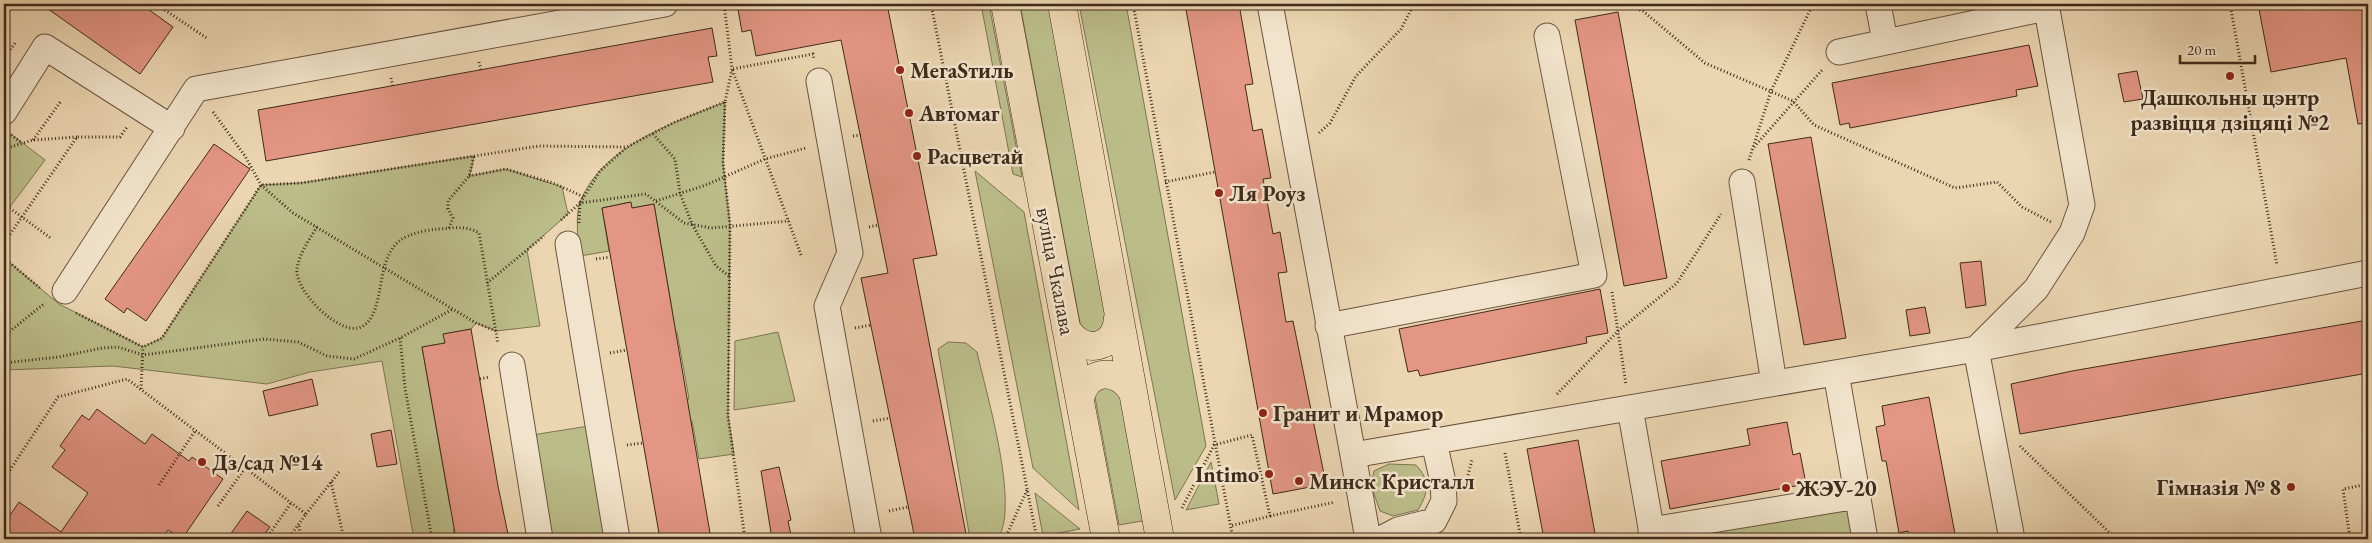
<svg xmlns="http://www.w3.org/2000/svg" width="2372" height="543" font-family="'EB Garamond',serif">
	<rect width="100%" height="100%" fill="#ebd6b1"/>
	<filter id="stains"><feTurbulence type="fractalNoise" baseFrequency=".004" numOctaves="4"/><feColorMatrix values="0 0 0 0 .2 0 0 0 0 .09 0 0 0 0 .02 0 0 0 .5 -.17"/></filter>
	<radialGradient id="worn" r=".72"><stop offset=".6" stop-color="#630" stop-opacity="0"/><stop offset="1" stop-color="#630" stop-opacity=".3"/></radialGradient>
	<path fill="#bbbd89" stroke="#7d7452" d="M981 4H989L1022 177 1013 174Z
		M1020 4H1049L1110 319 1093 337 1081 328Z
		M1079 4H1126L1206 446 1175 500Z
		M725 102 723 163 730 225 728 416 734 454 699 459 692 421 686 422 682 401 689 399 677 332 670 333 672 309 654 204 632 208 630 202 602 208 609 251 580 256C578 243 575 215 580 202 602 146 673 123 725 102Z
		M7 131 45 160 4 215V134Z
		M474 156 470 176 506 169 562 187 568 214 527 250 540 326 496 331 476 323 471 329 444 334 445 343 422 347 450 507 461 528 453 529 455 539H414L382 361 310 372 267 384 113 366 4 370V258L59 304 143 347 162 338 261 185 301 183Z
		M975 171 1024 212 1079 510 1033 468Z
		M778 332 795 401 734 410 735 341Z
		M948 342 966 343 977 352C986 393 1020 504 998 539H970L938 349Z
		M1099 384 1123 388 1148 520 1119 525 1094 392Z
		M589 426 606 538 548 539 532 435Z
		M1211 462 1219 504 1186 510Z
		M1389 464 1416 465C1431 481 1428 493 1418 510L1393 516 1380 511 1371 485 1374 471Z
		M1035 493 1080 529 1043 536Z
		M1846 505 1853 539H1639Z"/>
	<path fill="#e39683" stroke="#3f2a1c" d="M41 4H141L173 27 140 74Z
		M737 4H887L937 255 913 259 967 539H915L861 278 888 273 841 40 756 56 751 30 742 32Z
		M1185 4H1239L1253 84 1245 85 1253 131 1262 129 1271 178 1263 179 1273 234 1280 232 1287 272 1278 273 1286 322 1293 321 1326 484 1273 494Z
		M2258 4H2368V123L2358 124 2346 58 2271 72Z
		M1618 12 1667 278 1624 286 1575 20Z
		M712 28 717 56 708 57 713 82 266 161 258 110Z
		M2029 45 2038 86 2016 90 2017 96 1850 128 1849 123 1840 125 1832 83Z
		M2137 71 2143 99 2124 102 2118 74Z
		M1811 137 1846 338 1804 345 1768 144Z
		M214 144 250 169 146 321 127 308 124 313 105 299Z
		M631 202 632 208 654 204 711 539H660L602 208Z
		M1981 261 1986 305 1966 308 1960 263Z
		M1600 289 1608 333 1586 337 1587 343 1420 376 1418 370 1408 372 1399 329Z
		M1925 307 1930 333 1910 336 1906 310Z
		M2368 320V373L2020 434 2011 384 2072 371Z
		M471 329 498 486 509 539H456L422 347 445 343 443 334Z
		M312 379 318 405 269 416 263 391Z
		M1929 397 1956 539H1909L1908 531 1899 533 1886 461H1882L1876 427 1885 425 1882 406Z
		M97 409 145 444 152 434 189 461 192 457 223 479 182 539 168 530 161 539H4V524L19 502 61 532 88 493 52 467 65 450 60 446 82 415 89 420Z
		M1787 422 1793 455 1800 453 1806 484 1670 509 1661 461 1750 445 1747 429Z
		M391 430 397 464 377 467 371 434Z
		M1578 440 1596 539H1544L1527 449Z
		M779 467 791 520 788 521 791 535 772 539 761 471Z
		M247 511 270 527 261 539H227Z"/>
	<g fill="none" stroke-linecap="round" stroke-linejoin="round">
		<defs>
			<path id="minor" d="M1270 4 1353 455
				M1878 4 1885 41
				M1839 52 2046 8
				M819 81 850 253 827 306 869 539
				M4 112 45 47 172 128
				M1742 182 1774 383
				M568 244 617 539
				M65 291 196 89 665 4
				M1328 326 1594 275 1547 36
				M512 365 540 539
				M1836 373 1865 539
				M1630 408 1653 539
				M1651 530 1858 496
				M1368 539 1353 455 1976 349 2368 273
				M1381 539 1398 530 1434 521 1444 501 1443 482 1434 442
				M2012 539 1976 349 2036 289 2072 233 2082 205 2046 4"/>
			<path id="major" d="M1005 4 1106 539
				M1062 4 1160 539
				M1066 328C1082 356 1116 350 1118 318
				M1080 399C1086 370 1116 366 1132 391"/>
		</defs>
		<use href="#minor" stroke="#6a5541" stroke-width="27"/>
		<use href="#major" stroke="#3f2a1c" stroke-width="29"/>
		<path stroke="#3f2a1c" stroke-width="3" stroke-dasharray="1 2.5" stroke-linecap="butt" d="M156 4 208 39
			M931 4 1037 539
			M1133 4 1233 539
			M1623 4 1643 11 1705 63 1793 101 1814 125 1955 188 1997 182 2022 207 2051 222
			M2230 4 2277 265
			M4 58 16 42
			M479 62 481 71
			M391 78 393 87
			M725 102 723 163 730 225 728 416 745 539
			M213 112 245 156 261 185 293 213 476 323 496 331
			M1319 133 1330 123 1356 76 1401 29 1414 4
			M653 134 675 159 680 193 692 224 716 266 729 276
			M11 135 22 143
			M853 136 861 135
			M33 140 61 101
			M1754 147 1823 69
			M4 149 33 140 77 137
			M1749 160 1771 91 1813 4
			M469 176 506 169 553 183 584 197
			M1165 182 1215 172
			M656 201 706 185 765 159 806 148
			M4 204 52 239
			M561 220 580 203 646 194 684 223 711 228 789 221
			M579 223 580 203 600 171 627 147 675 122 725 102 732 69 724 4
			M317 227C309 240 299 254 297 269 294 290 340 337 361 327 389 314 371 250 408 236 417 232 429 230 438 229 454 228 465 225 479 233L498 344
			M869 227 878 225
			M449 228 453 218 448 209V201L469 176 474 156
			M4 243 77 137H120L127 127
			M801 255 732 69 813 54 814 59
			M4 258 40 288
			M596 259 610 257
			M487 283 544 236
			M1612 292 1626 385
			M76 313 143 347 162 338 261 185 301 183 539 146 627 147
			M855 328 871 325
			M4 336 45 303
			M400 338 405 388 432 539
			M610 353 626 350
			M4 363 59 357 102 348 118 347 143 355 264 339 298 342 327 356 354 359 400 338 453 309
			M480 379 489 377
			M141 389 143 347
			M1557 394 1618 331 1677 283 1721 214
			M873 421 890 418
			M627 445 643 443
			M2020 446 2116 539
			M1505 453 1521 539
			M1468 475 1472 460
			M4 479 58 397 127 379 306 514 288 539
			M331 482 344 539
			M159 485 195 431
			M218 506 245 468
			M1182 508 1214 445 1252 435 1270 516 1230 526
			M889 511 908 507
			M306 514 339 472
			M1270 516 1335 502
			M299 526 301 539
			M642 538 658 535
			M266 539 291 503
			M1005 539 1027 490
			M2350 539 2343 489 2368 484"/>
		<use href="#minor" stroke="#f2e4cc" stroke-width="25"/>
		<use href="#major" stroke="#ebd6b1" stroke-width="28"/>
	</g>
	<g fill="#8f2418" stroke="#f2e4cc" stroke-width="2">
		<circle cx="900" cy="70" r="5"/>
		<circle cx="2230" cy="76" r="5"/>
		<circle cx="909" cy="113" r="5"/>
		<circle cx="917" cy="156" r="5"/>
		<circle cx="1219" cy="193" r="5"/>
		<circle cx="1263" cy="413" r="5"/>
		<circle cx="202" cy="462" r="5"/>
		<circle cx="1269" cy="474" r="5"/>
		<circle cx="1299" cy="481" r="5"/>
		<circle cx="2291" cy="487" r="5"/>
		<circle cx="1786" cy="488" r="5"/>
	</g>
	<g text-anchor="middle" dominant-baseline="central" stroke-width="5" stroke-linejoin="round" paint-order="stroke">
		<g font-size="22" font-weight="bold" fill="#3f2a1c" stroke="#f2e4cc" text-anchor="start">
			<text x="910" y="70">МегаSтиль</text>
			<text x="2230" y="97" text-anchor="middle">Дашкольны цэнтр<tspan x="2230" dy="25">развіцця дзіцяці №2</tspan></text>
			<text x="919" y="113">Автомаг</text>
			<text x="927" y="156">Расцветай</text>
			<text x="1229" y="193">Ля Роуз</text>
			<text x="1273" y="413">Гранит и Мрамор</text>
			<text x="212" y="462">Дз/сад №14</text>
			<text x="1259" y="474" text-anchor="end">Intimo</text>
			<text x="1309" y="481">Минск Кристалл</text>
			<text x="2281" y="487" text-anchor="end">Гімназія № 8</text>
			<text x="1796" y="488">ЖЭУ-20</text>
		</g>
		<g font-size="22" fill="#3f2a1c" stroke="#f2e4cc">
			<text transform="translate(1056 271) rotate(79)">вуліца Чкалава</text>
		</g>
	</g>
	<rect width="2372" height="543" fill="none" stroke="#ebd6b1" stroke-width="20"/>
	<rect x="5" y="5" width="2362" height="533" fill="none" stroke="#3f2a1c" stroke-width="2.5"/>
	<rect x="10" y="10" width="2352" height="523" fill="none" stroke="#3f2a1c"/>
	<path d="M2180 55v8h75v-8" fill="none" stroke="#3f2a1c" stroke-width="2.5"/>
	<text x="2187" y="55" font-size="15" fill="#3f2a1c" stroke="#f2e4cc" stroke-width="4" paint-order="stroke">20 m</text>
	<rect width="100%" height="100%" filter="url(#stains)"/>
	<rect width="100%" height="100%" fill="url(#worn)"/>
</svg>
